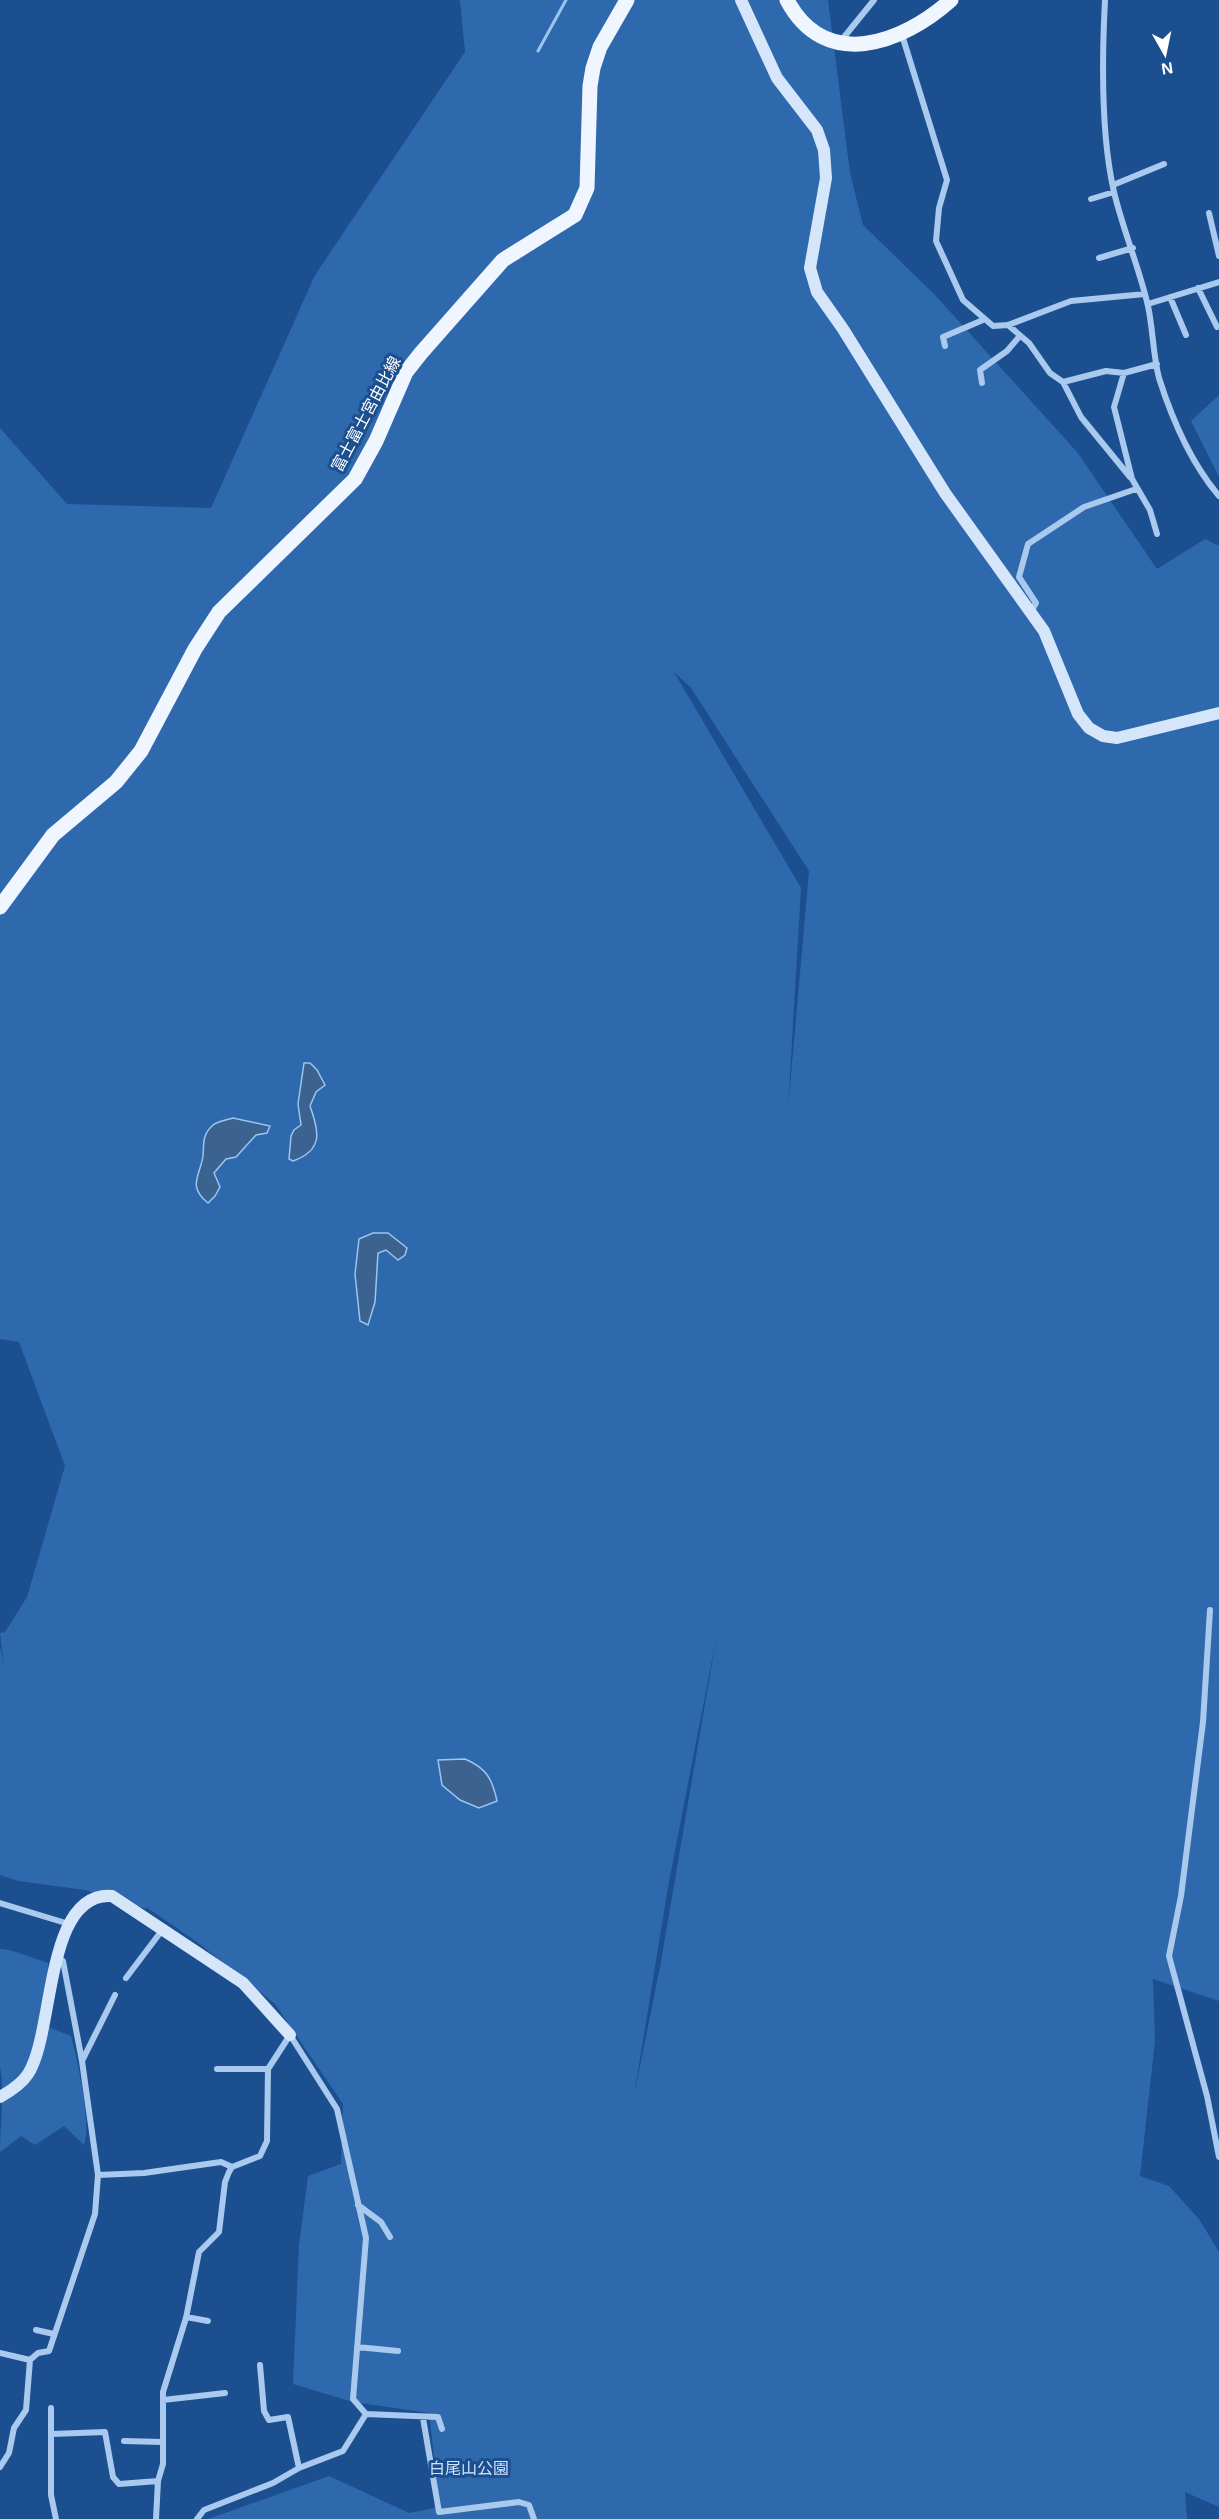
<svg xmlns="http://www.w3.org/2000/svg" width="1219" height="2519" font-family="Helvetica,'Noto Sans JP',sans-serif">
	<rect width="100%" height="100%" fill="#1b4f8f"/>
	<path fill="#2e69ad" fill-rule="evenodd" d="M460 0H828L850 173 863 225 935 295 1077 452 1157 569 1205 539 1219 546V2001L1153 1979 1155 2041 1140 2176 1169 2186 1199 2219 1219 2252V2507L1185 2492 1187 2519H208L329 2476 409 2513 440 2507 429 2413 353 2402 293 2384 299 2245 308 2176 341 2164 343 2104 275 2004 197 1942 146 1907V1909L85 1890 18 1881 0 1875V1646L4 1664 0 1633 5 1632 27 1597 65 1466 19 1342 0 1339V428L67 504 211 508 315 275 465 52ZM674 672 691 688 809 871 788 1109 801 888ZM717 1634 660 1967 634 2096 668 1887Z
		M1219 395V477L1191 421Z
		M0 1949 10 1950 48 1963 46 2026 71 2036C77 2059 92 2123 84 2145L64 2126 35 2145 21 2136 0 2152C0 2128 5 2089 0 2067Z"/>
	<path fill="#3c6290" stroke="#9cc4f0" stroke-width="1.5" d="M304 1063H310L317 1070 325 1085 316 1092 310 1106C319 1131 324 1150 293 1161L289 1159 291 1136 294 1130 301 1125 298 1104Z
		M233 1118 270 1126 267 1133 256 1135 236 1157 226 1159 214 1173 220 1187 215 1196 208 1203C187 1186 200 1176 203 1156 204 1145 202 1135 212 1126 217 1121 227 1120 233 1118Z
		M373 1233H388L407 1248 405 1255 398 1260 386 1250 378 1253 375 1302 368 1325 360 1321 355 1274 359 1239Z
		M465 1759C486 1768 492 1778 497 1801L479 1808 460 1800 442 1785 438 1760Z"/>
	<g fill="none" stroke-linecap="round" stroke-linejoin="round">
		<path stroke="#9cc4f0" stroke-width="3" d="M538 51 566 0"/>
		<path stroke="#a9c9ee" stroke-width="6" d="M1105 0C1102 57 1101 136 1114 192 1123 230 1139 267 1148 306 1153 329 1153 355 1159 378 1172 419 1191 463 1219 496
			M902 35 947 180 939 208 936 241 963 300 993 326 1008 325 1071 301 1145 294
			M840 42 874 0
			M1113 185 1164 164
			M1091 199 1114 192
			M1209 213 1219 256
			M1099 258 1133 248
			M1198 288 1217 327
			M1170 297 1186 335
			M1148 304 1219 282
			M1008 325 1029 343 1050 373 1063 382 1081 417 1130 477
			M945 346 943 337 983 320
			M1157 364 1124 373 1114 407 1132 479 1150 510 1157 534
			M1063 382 1106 371 1124 373
			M982 383 980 370 1007 351 1019 337
			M1031 612 1036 603 1019 577 1028 544 1084 507 1136 489
			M1210 1610 1203 1722 1181 1896 1169 1956 1207 2096 1219 2157
			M0 1903 69 1924
			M58 1957 63 1961 82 2061 115 1995
			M126 1978 163 1929
			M217 2069H268
			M98 2175 144 2173 221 2162 232 2167
			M358 2205 381 2222 390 2237
			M186 2317 208 2321
			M36 2330 54 2334
			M357 2347 398 2351
			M0 2353 30 2360
			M260 2365 264 2411 269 2420 288 2417 299 2468
			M163 2400 225 2393
			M51 2408V2495L56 2519
			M423 2418 439 2512 519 2502 529 2505 534 2519
			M52 2434 105 2432 113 2477 119 2484 158 2481
			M124 2441 162 2442
			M0 2467 9 2453 14 2428 26 2410 30 2360 38 2353 49 2351 95 2214 98 2175 82 2061
			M156 2519 158 2481 163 2464V2392L186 2318 199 2252 219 2232 225 2182 229 2172 232 2167 260 2156 267 2141 268 2069 290 2035 337 2109 366 2238 353 2399 366 2414 438 2417 442 2429
			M197 2519 204 2510 273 2483 299 2468 343 2451 366 2414"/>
		<path stroke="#d6e6fa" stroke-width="12" d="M741 0 777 78 817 130 824 150 826 178 810 268 817 292 843 329 945 493 1044 631 1078 714 1089 728 1103 736 1117 738 1219 713
			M0 2097C9 2092 22 2083 28 2074 55 2033 44 1891 112 1896L243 1983 290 2035"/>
		<path stroke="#f0f6ff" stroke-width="15" d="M787 0C825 72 902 44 951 0
			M0 907 53 835 116 782 141 751 195 649 219 612 355 479 376 441 406 372 421 353 503 260 575 215 587 188 590 86 593 68 600 47 627 0"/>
	</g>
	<g text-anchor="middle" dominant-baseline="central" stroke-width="6" stroke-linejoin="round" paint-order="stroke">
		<g font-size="16" fill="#fff" stroke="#1b4f8f">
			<text transform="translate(366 414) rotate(-62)">富士富士宮由比線</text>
		</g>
		<g font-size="16" fill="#cfe3fa" stroke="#1b4f8f">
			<text x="469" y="2468">白尾山公園</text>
		</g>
	</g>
	<g transform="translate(1165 54) rotate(171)" stroke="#1b4f8f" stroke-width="4.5" paint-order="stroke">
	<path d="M0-4.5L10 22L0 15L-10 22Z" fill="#ffffff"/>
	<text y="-9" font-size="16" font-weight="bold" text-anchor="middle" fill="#ffffff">N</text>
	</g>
</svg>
